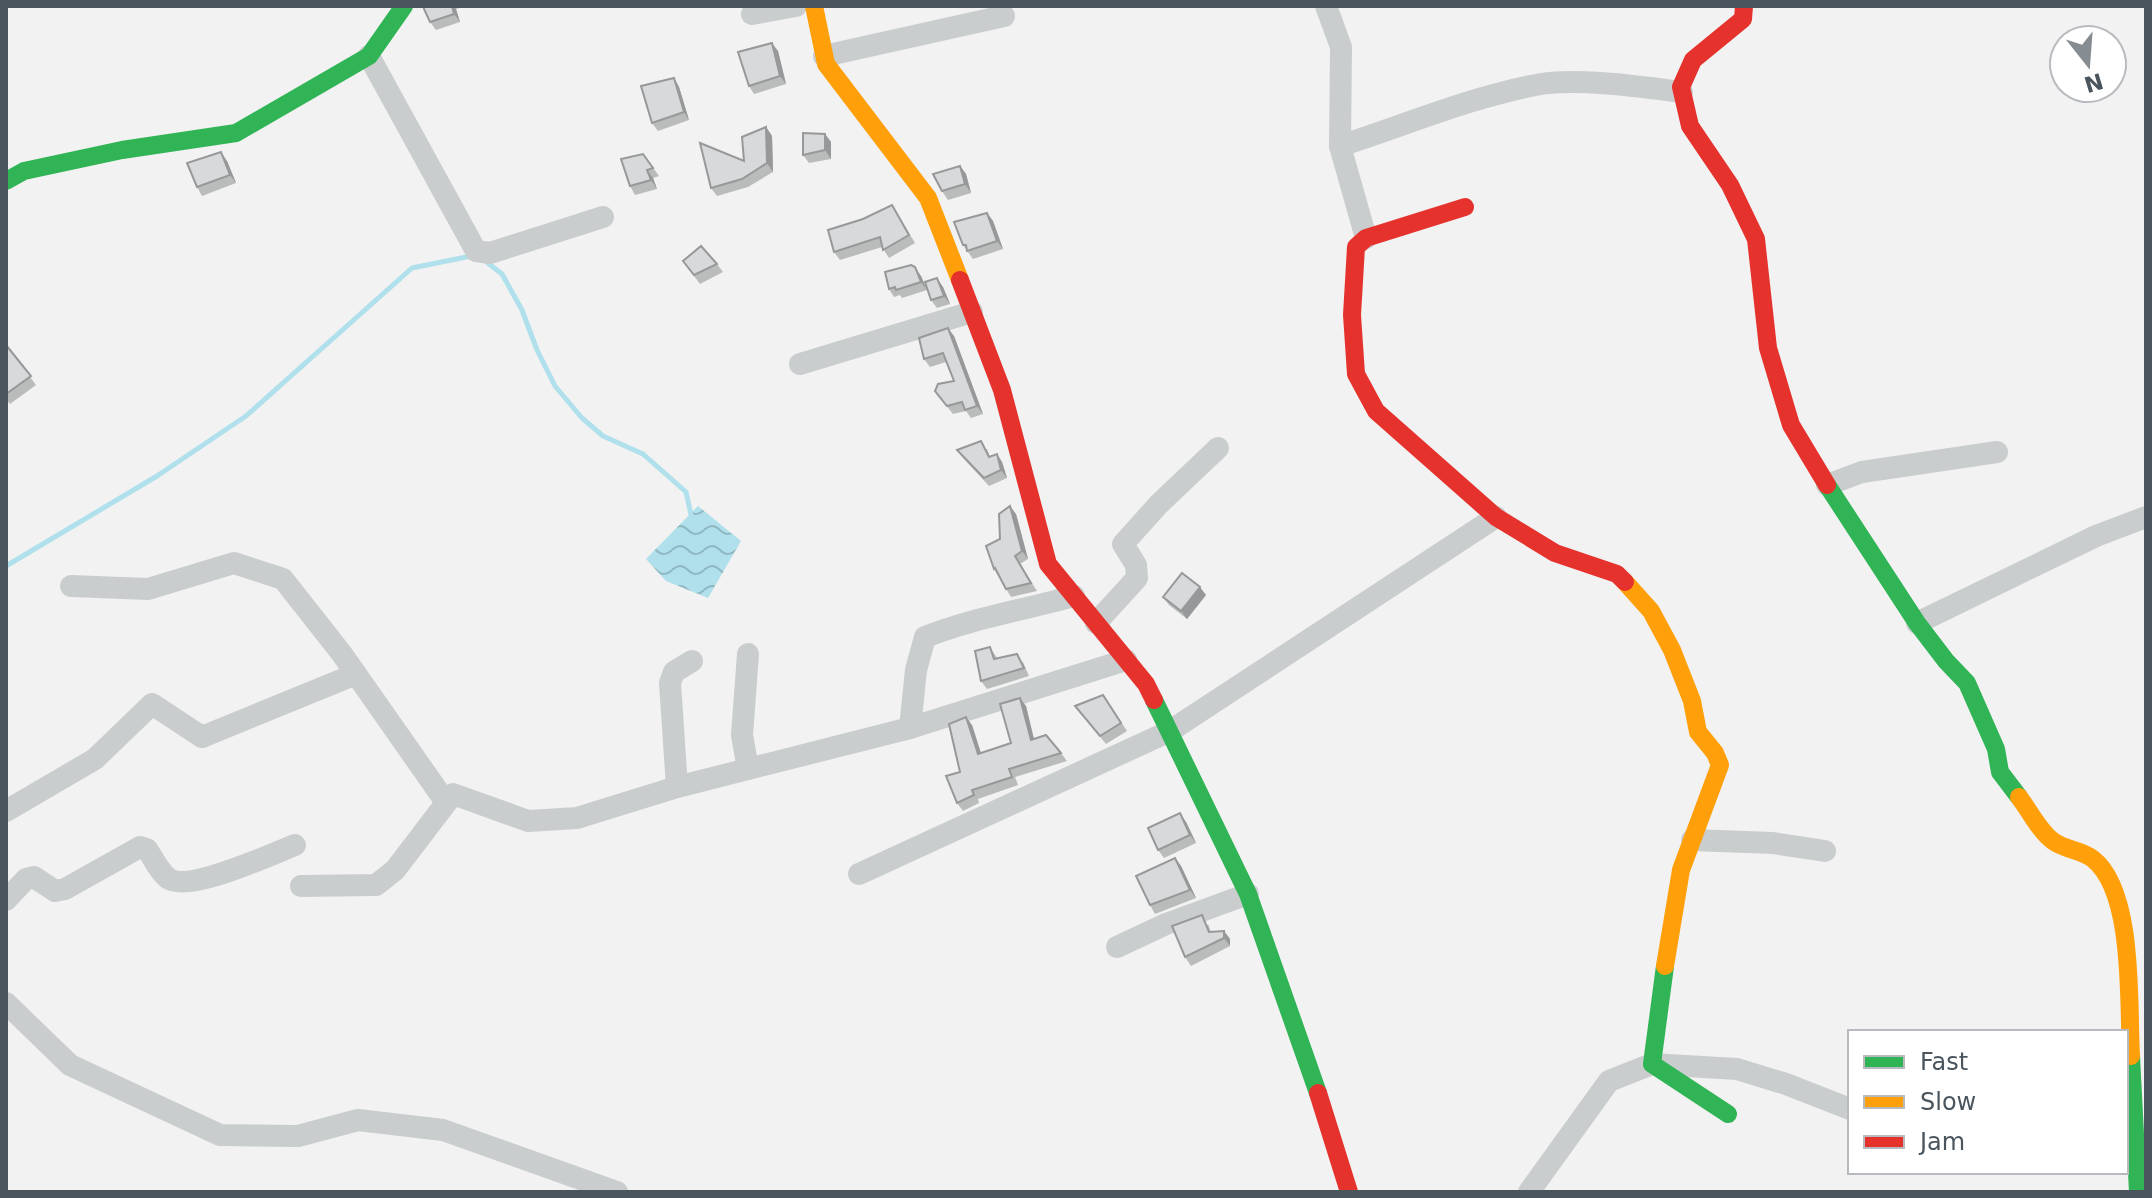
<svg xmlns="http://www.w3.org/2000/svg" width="2152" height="1198" font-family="'DejaVu Sans',sans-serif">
  <defs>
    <pattern id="water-waves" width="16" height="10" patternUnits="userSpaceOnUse" patternTransform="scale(2)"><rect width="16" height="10" fill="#afe0eb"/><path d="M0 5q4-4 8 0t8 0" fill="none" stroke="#90b8c2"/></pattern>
  </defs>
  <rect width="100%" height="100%" fill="#f2f2f2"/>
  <path fill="url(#water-waves)" d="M698 506 741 541 708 598 666 581 646 559Z"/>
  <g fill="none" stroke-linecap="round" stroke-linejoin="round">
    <g stroke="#afe0eb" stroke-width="5">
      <path d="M484 260 502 274 522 310 537 350 555 386 582 418 603 436 643 454 686 492 692 519"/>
      <path d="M6 566 157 476 246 416 412 268 471 256"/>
    </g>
    <g stroke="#cacdce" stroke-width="22">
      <path d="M1326 6 1341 47 1340 146 1366 238"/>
      <path d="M752 14 796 6"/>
      <path d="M369 56 476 251 490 253 603 217"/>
      <path d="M824 56 1004 16"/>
      <path d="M1340 146C1406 125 1473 96 1541 84 1580 78 1642 87 1682 92"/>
      <path d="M800 364 972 312"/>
      <path d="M1827 485 1862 472 1997 452"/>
      <path d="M71 586 148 589 234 563 283 579 342 654 445 801"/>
      <path d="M1096 623 1137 578 1136 565 1123 544 1159 504 1218 448"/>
      <path d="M1917 623 2096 536 2146 517"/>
      <path d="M748 654 742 735 748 769"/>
      <path d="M910 728 1126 660"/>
      <path d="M677 787 670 683 674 672 692 661"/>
      <path d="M6 811 95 759 152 704 202 737 356 674"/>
      <path d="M1692 840 1773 843 1825 851"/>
      <path d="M859 874 1170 731 1496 517"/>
      <path d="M301 886 376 885 395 870 453 794 528 821 577 818 677 787 910 728 916 670 925 637C973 618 1024 610 1074 596"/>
      <path d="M6 900 26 879 34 877 55 891 65 889 140 847 147 849C153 858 160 873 169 879 190 892 272 854 295 845"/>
      <path d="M1117 947 1166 924 1248 894"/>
      <path d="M6 1003 70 1065 220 1135 298 1136 358 1120 443 1130 617 1192"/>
      <path d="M1529 1192 1609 1081 1652 1064 1737 1069 1786 1084 1850 1109"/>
    </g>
    <g stroke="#30b455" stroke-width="18">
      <path d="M6 181 24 171 122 150 236 133 369 56 404 6"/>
      <path d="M1827 485 1917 623 1946 661 1967 683 1996 749 2000 772 2019 797"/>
      <path d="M1154 700 1248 894 1318 1093"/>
      <path d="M1665 966 1652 1064 1728 1114"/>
      <path d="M2131 1056 2138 1192"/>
    </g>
    <g stroke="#ff9f0a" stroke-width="18">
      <path d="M814 6 826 64 928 198 960 280"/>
      <path d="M1625 582 1651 611 1672 650 1692 701 1698 732 1715 753 1720 765 1681 870 1665 966"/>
      <path d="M2019 797C2029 810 2040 832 2053 841 2065 850 2082 850 2093 859 2135 892 2128 1006 2131 1056"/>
    </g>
    <g stroke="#e5322d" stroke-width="18">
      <path d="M1744 6 1743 19 1693 60 1681 87 1690 126 1730 185 1756 239 1768 348 1791 425 1827 485"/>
      <path d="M1465 207 1366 238 1356 247 1352 315 1356 374 1376 411 1496 517 1555 553 1617 574 1625 582"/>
      <path d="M960 280 1002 390 1048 564 1146 684 1154 700"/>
      <path d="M1318 1093 1349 1192"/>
    </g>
  </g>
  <g fill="#babbbb">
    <path d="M423 6H465L456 9 460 22 436 30 430 22Z"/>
    <path d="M778 51 786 84 754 94 749 86Z"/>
    <path d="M674 78 679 87 689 120 658 131 652 123Z"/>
    <path d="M766 127 772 136 773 172 748 187 717 196 711 188 744 161Z"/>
    <path d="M825 134 831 142V159L809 163 803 155Z"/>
    <path d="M643 154 659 176 653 178 657 189 635 195 630 186Z"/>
    <path d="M227 161 236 183 202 196 197 187Z"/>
    <path d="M960 166 966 174 971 193 948 200 942 191Z"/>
    <path d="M892 205 915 243 889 258 882 247 840 260 834 252 863 219Z"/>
    <path d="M987 213 993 221 1003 249 973 259 963 245Z"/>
    <path d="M683 261 717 264 723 272 700 284Z"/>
    <path d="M921 276 927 290 902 298 900 295 894 297 889 289Z"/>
    <path d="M943 287 950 304 937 308 931 300Z"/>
    <path d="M954 336 983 414 971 418 966 411 953 414 935 391 954 381 946 362 930 367 924 359Z"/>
    <path d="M6 345 36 385 10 404 6 399Z"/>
    <path d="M987 449 990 457 997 454 1002 462 1007 478 989 486 963 458 957 450Z"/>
    <path d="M1016 514 1028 559 1020 564 1037 591 1011 597 994 569 1000 539Z"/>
    <path d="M1206 595 1187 619 1169 605 1163 597Z"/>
    <path d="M990 647 997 658 1023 662 1029 676 987 689 981 681Z"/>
    <path d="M1103 695 1127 731 1106 744 1075 706Z"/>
    <path d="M1026 706 1034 739 1061 753 1067 761 1015 777 1018 785 978 799 979 803 963 811 957 803 960 772 972 725 981 753 1011 743Z"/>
    <path d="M1186 822 1196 843 1164 858 1158 850Z"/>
    <path d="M1175 858 1181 866 1196 898 1155 914 1150 905Z"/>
    <path d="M1208 924 1211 932 1224 931 1230 939V946L1191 966 1185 957Z"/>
  </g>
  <g fill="#979899">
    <path d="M452 6H454L456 9 460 22 454 14Z"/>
    <path d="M772 43 778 51 786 84 780 76Z"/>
    <path d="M674 78 679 87 689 120 684 112Z"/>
    <path d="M766 127 772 136 773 172 767 163Z"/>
    <path d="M825 134 831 142V159L825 150Z"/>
    <path d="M221 152 227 161 236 183 230 175Z"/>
    <path d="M960 166 966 174 971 193 965 184Z"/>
    <path d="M647 170 653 178 657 189 651 180Z"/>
    <path d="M987 213 993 221 1003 249 997 241Z"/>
    <path d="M915 267 921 276 927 290 921 282Z"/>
    <path d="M937 278 943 287 950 304 944 296Z"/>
    <path d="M948 328 954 336 983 414 977 406Z"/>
    <path d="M997 454 1002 462 1007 478 1001 470Z"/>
    <path d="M1010 506 1016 514 1028 559 1022 551Z"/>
    <path d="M1200 587 1206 595 1187 619 1181 611Z"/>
    <path d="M1020 698 1026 706 1036 748 1031 740Z"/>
    <path d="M966 717 972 725 984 763 978 754Z"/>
    <path d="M1180 813 1186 822 1196 843 1190 835Z"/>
    <path d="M1175 858 1181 866 1196 898 1190 890Z"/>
    <path d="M1224 931 1230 939V946L1224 938Z"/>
  </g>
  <g fill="#d8d9da" stroke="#979899" stroke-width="2">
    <path d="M423 6H452L454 14 430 22 424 9Z"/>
    <path d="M772 43 780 76 749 86 738 52Z"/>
    <path d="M674 78 684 112 652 123 641 86Z"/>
    <path d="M766 127 767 163 742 179 711 188 700 143 744 161 742 137Z"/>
    <path d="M803 133 825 134V150L803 155Z"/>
    <path d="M221 152 230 175 197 187 187 163Z"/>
    <path d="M643 154 653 168 647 170 651 180 630 186 621 159Z"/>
    <path d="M960 166 965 184 942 191 933 174Z"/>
    <path d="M892 205 909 235 883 250 880 237 834 252 828 230 863 219Z"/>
    <path d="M987 213 997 241 967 251 966 245H963L954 222Z"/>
    <path d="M701 246 717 264 694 275 683 261Z"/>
    <path d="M911 265 915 267 921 282 896 290 895 287 889 289 885 272Z"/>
    <path d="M937 278 944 296 931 300 925 282Z"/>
    <path d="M948 328 977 406 965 410 962 402 947 406 935 391 938 384 954 381 943 353 924 359 919 338Z"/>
    <path d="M6 345 31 376 6 394Z"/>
    <path d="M981 441 989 457 997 454 1001 470 984 478 957 450Z"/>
    <path d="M1010 506 1022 551 1015 556 1031 583 1006 589 995 568 994 569 986 546 1000 539 999 514Z"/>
    <path d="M1182 573 1200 587 1181 611 1163 597Z"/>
    <path d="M990 647 994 659 1017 654 1024 668 981 681 975 651Z"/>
    <path d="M1103 695 1121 723 1100 736 1075 706Z"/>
    <path d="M1020 698 1031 740 1046 735 1061 753 1009 769 1012 777 972 790 974 795 957 803 946 776 960 772 949 724 966 717 978 754 1011 743 1000 704Z"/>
    <path d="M1180 813 1190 835 1158 850 1148 828Z"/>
    <path d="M1175 858 1190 890 1150 905 1136 876Z"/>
    <path d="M1202 915 1209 932 1224 931V938L1185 957 1172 926Z"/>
  </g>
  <rect width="2152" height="1198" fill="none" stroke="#4a555e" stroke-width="16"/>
  <rect x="1848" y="1030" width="280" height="144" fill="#ffffff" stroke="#b7bbbf" stroke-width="2"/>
  <rect x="1864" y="1056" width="40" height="12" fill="#30b455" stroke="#b7bbbf" stroke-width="2"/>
  <text x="1920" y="1070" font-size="24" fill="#4a555e">Fast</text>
  <rect x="1864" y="1096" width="40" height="12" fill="#ff9f0a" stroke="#b7bbbf" stroke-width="2"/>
  <text x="1920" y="1110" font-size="24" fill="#4a555e">Slow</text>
  <rect x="1864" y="1136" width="40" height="12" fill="#e5322d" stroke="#b7bbbf" stroke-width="2"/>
  <text x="1920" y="1150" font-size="24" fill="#4a555e">Jam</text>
  <g transform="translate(2088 64) rotate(163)"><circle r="38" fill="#ffffff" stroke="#b7bbbf" stroke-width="2"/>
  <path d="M0-6L14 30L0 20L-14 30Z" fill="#858c92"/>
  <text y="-12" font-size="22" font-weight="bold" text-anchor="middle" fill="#4a555e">N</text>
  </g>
</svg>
